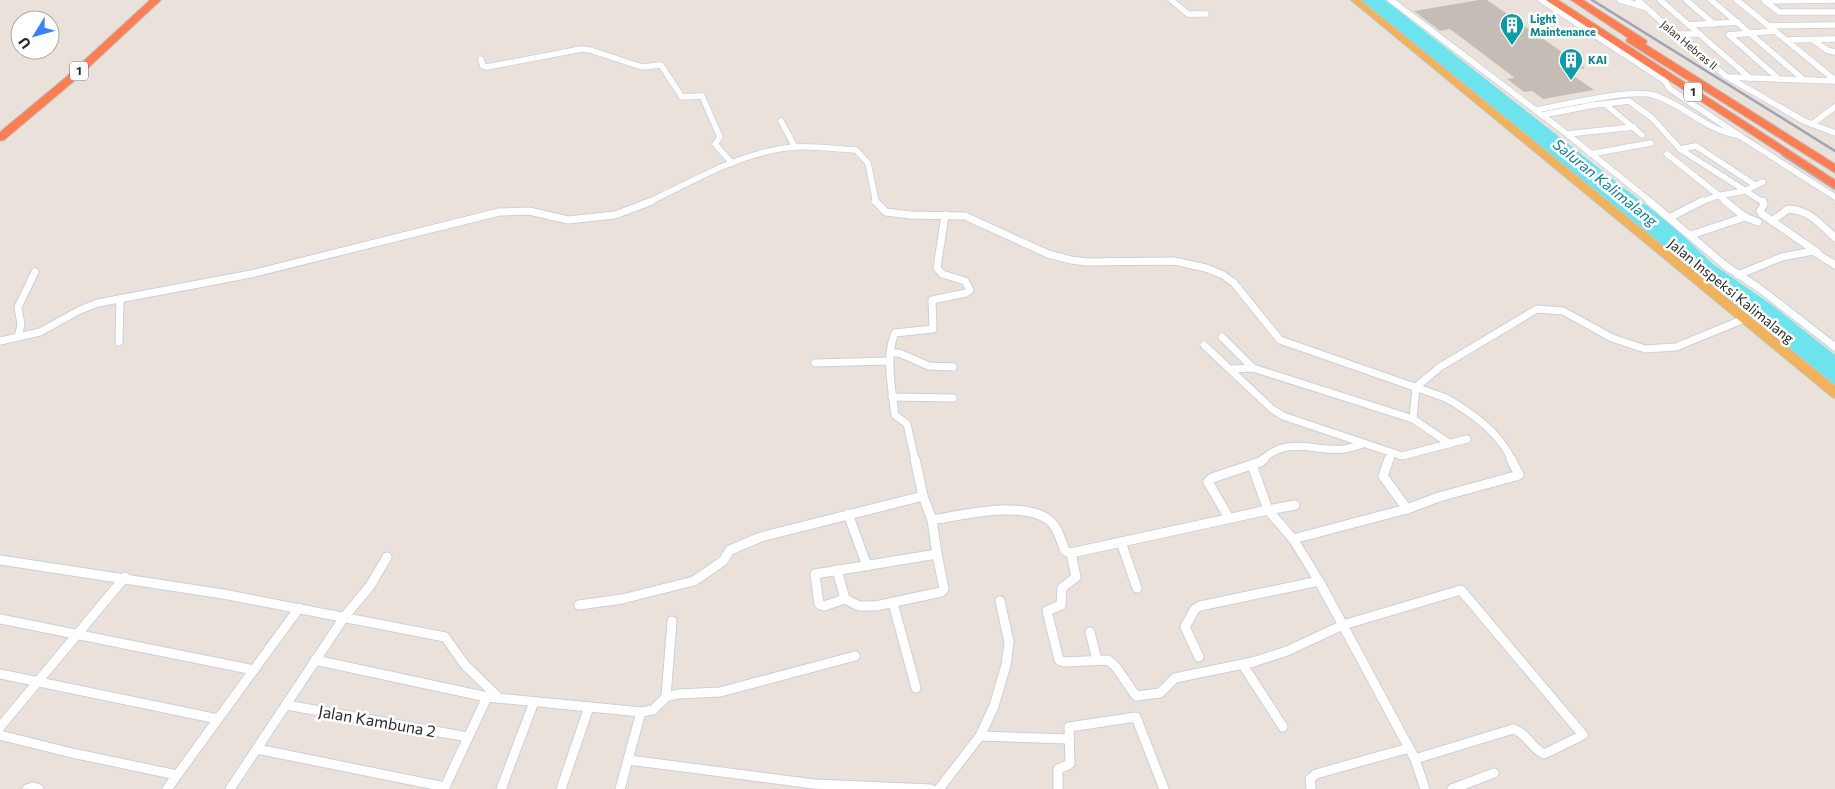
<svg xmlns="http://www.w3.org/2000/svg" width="1835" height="789" font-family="Commissioner,sans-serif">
  <rect width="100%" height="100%" fill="#ebe1db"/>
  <path fill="#6de3ee" d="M1361 0H1385L1675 228 1714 265 1772 305 1835 355V385Z"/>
  <path fill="#c4bdb6" d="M1479 0H1487L1585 68 1568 72 1594 90 1543 99 1532 91 1524 92 1507 79 1515 78 1450 29 1440 31 1414 11Z"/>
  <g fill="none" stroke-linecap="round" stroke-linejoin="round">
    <g stroke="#c9d0db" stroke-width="7">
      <g id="street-far2">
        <path d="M1171 0 1188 14H1206"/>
        <path d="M1391 0 1567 134 1651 202"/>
        <path d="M1620 0 1644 7"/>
        <path d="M1638 0 1675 34 1727 77 1835 81"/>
        <path d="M1660 0 1750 78"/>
        <path d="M1686 0 1714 24"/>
        <path d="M1711 0 1804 80"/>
        <path d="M1737 0 1835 80"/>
        <path d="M1765 1 1779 12H1835"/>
        <path d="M1765 1 1835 0"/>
        <path d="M1689 25 1738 22"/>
        <path d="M1768 26 1835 25"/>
        <path d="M1675 34H1700"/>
        <path d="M1729 35 1779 79"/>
        <path d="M1729 35 1774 31"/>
        <path d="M1786 40 1835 39"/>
        <path d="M1813 40 1827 50 1835 52"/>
        <path d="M481 59 483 66 487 67 581 49 590 50 642 67 661 65 682 97 702 96 720 137 715 144 732 163"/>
        <path d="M1731 79 1804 121 1835 133"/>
        <path d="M1605 104 1642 135"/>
        <path d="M1535 110C1560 106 1633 88 1653 95 1686 105 1702 129 1740 136L1670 89 1665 81 1541 0"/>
        <path d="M1542 115 1594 105 1629 101 1652 118 1680 149 1763 202"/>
        <path d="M781 121 795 147"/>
        <path d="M1812 124 1835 107"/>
        <path d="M1567 134 1634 127"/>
        <path d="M1740 136 1835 197"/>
        <path d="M1680 149 1696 146 1755 185"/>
        <path d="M1590 154 1651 143"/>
        <path d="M1667 154 1727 202"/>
        <path d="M649 202C695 180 743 151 795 147 815 146 836 149 856 150L868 163 876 202"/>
        <path d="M1700 202 1717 196 1744 191 1763 182"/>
      </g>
    </g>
    <g stroke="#c9d0db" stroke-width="9">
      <g id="street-far1">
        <path d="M875 201 886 212 910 215 965 216 1048 254 1071 260 1087 262 1174 261 1206 268 1223 275 1234 283 1280 340 1446 398C1472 413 1499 432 1512 460"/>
        <path d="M1649 201 1727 267 1759 288 1835 347"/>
        <path d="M1725 201 1745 217"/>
        <path d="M1763 201 1764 204 1760 211 1762 214 1817 252"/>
        <path d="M1669 218 1702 201"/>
        <path d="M1772 221 1788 209C1809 210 1821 224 1835 238"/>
        <path d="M1691 235 1745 217 1758 222"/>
        <path d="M1738 275 1782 257 1813 251 1835 265"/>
        <path d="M18 337 21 325 18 307 35 272"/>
        <path d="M1222 337 1253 368"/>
        <path d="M0 341 40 332 80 310 98 303 251 274 499 212 529 211 568 220 615 215 652 201"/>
        <path d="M119 342 120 300"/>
        <path d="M1204 345 1272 409 1283 416 1402 456 1467 439"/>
        <path d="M890 353H899L929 366 953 367"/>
        <path d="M815 363 890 361"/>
        <path d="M1231 369 1253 368 1413 419 1416 387 1440 367 1537 309 1563 311 1612 338 1645 349 1676 347 1744 319"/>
        <path d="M892 397 953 398"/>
        <path d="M1413 419 1450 444"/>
        <path d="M915 460 907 424 895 415C892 392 885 354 895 333L933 329 932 300 966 293 970 290 965 281 942 274 937 268 945 215"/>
        <path d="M1262 460C1289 435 1313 452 1344 449 1350 448 1357 446 1363 444"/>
        <path d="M1389 460 1392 453"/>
      </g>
    </g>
    <g stroke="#c9d0db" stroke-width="11">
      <g id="street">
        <path d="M915 459 923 496 932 520C963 515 1022 500 1049 520 1058 527 1061 541 1065 551L1071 553 1268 510 1293 539"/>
        <path d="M1389 459 1383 476 1407 509"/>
        <path d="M1252 465 1268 510 1295 505"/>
        <path d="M848 514 867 566"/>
        <path d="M1229 518 1208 482 1212 478 1260 462 1264 459"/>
        <path d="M932 520 937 554"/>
        <path d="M1121 542 1137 588"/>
        <path d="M1071 553 1076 577 1062 588 1061 605 1047 611 1059 660 1064 662 1108 660 1116 667 1136 696 1160 693 1175 678 1253 662 1287 651 1343 625 1461 590 1583 735 1544 754C1531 748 1527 733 1513 729L1415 759"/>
        <path d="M937 554 944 589 941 592 876 606H859L845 599 824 606 819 604 815 574Z"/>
        <path d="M0 560 223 594 445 637 465 665 499 698"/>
        <path d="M837 570 845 599"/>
        <path d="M893 603 916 688"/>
        <path d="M579 605 622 599 694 581 723 561 730 550 761 537 923 496"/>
        <path d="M0 619 254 670"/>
        <path d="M1090 632 1097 660"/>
        <path d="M1199 657 1185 627 1195 609 1200 606 1319 581"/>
        <path d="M315 660 487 697"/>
        <path d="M1243 665 1283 727"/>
        <path d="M0 674 218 719"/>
        <path d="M666 697 672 621"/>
        <path d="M286 705 468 737"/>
        <path d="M641 712 653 710 666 697 678 694 720 692 855 656"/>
        <path d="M0 727 125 577"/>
        <path d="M0 735 72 753 177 775"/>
        <path d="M980 736 1068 739"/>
        <path d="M257 749 445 787"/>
        <path d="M629 760 814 784 931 789"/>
        <path d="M27 789 33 787 39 789"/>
        <path d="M167 789 299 608"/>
        <path d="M230 789 345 616 370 586 387 557"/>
        <path d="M444 789 487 697 641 712 620 789"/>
        <path d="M501 789 534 702"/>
        <path d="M561 789 589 707"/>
        <path d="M939 789 980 736 994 706 1006 665 1009 642 1000 601"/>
        <path d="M1058 789V769L1070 764 1069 727 1136 717 1164 789"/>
        <path d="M1311 789 1310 779 1316 774 1409 748"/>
        <path d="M1425 789 1415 759 1319 581 1293 539 1407 509 1439 497 1519 475 1511 459"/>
        <path d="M1452 789 1494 773"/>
      </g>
    </g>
    <g stroke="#c3c3c3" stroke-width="2">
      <path id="primary" d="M1351 0H1360L1835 386V398L1831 396Z"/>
    </g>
    <g stroke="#c3c3c3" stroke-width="2">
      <g id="highway">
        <path d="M150 0H161L73 82 4 140 0 141V132L65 78Z"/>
        <path d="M1546 0H1558L1835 180V189Z"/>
        <path d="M1571 0H1583L1646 40 1647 42 1645 44 1835 164V173L1627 42 1626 40 1628 38Z"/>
      </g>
    </g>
    <use href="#street-far2" stroke="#fff" stroke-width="5.5"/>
    <use href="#street-far1" stroke="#fff" stroke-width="7"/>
    <use href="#street" stroke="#fff" stroke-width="9"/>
    <use href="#primary" fill="#f0b35b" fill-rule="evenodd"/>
    <use href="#highway" fill="#fe7e53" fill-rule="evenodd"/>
    <path stroke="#9ea5b4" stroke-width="1" d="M1781 155 1835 190"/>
    <path stroke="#9ea5b4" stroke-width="2.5" d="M1592 0 1835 151"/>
  </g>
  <defs>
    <g id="building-pin" transform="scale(1.25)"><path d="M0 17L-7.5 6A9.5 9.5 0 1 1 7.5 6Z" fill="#0f9aa8" stroke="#fff"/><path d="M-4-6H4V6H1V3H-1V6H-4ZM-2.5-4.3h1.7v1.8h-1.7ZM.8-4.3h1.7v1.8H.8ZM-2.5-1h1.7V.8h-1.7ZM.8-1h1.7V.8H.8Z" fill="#fff"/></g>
  </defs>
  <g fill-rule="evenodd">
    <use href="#building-pin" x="1512" y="25"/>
    <use href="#building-pin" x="1571" y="60"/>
  </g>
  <g text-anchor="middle" stroke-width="5" stroke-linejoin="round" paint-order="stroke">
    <g font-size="11" font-weight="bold" fill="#0d838f" stroke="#fff" text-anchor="start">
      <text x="1530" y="23">Light<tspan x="1530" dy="13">Maintenance</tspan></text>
      <text x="1588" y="64">KAI</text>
    </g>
    <g font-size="11" fill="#292929" stroke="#fff">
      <text transform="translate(1689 45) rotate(40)" y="4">Jalan Hebras II</text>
    </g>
    <g fill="#fff" stroke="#696969" stroke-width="1">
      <rect x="70" y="61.5" width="18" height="19" rx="4"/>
      <rect x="1684" y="82.5" width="18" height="19" rx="4"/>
    </g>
    <g font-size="12" font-weight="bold" fill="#292929">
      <text x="79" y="75">1</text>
      <text x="1693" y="96">1</text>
    </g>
    <g font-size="14" fill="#292929" stroke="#fff">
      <text transform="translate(1731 291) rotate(39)" y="5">Jalan Inspeksi Kalimalang</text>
    </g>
    <g font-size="15" font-style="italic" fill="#0d7c92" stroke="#fff">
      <text transform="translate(1605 183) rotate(39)" y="5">Saluran Kalimalang</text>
    </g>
    <g font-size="16" fill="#292929" stroke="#fff">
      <text transform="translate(377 721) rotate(10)" y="6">Jalan Kambuna 2</text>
    </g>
  </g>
  <g transform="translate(35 35) rotate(233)"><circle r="24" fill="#ffffff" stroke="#a9a9a9"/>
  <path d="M0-4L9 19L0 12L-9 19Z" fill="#3a80f9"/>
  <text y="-8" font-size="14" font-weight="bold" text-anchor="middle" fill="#292929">U</text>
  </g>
</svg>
